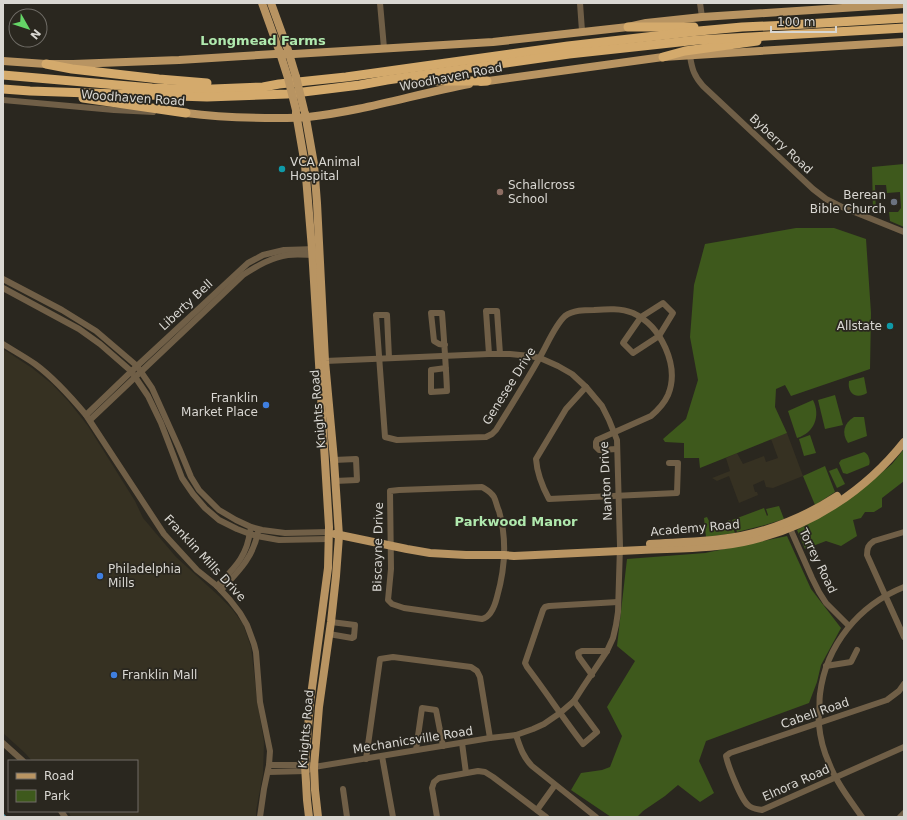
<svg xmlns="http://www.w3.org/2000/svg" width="907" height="820" font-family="'DejaVu Sans',sans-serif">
  <rect width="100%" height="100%" fill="#2a271f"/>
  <g fill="#363122">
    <path d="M3 349 32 368 52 384 69 402 88 426 135 501 143 518 176 557 219 596 232 609 243 624 251 647 257 699 264 742 263 774 256 811V817H71L68 811H137V761H32L25 753 3 733Z"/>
    <path d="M787 433 803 476 773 488 766 487 764 480 753 485 755 492H757L758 495 739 503 729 476 717 481 712 478 730 471 726 458 737 453 743 464 764 456 766 462 778 458 771 439Z"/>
  </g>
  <g fill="#3e591c">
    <path d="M904 164V227L890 221 889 212H898L901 208 900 192 887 193 886 185H875L876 214 873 212 872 167Z"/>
    <path d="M796 228H834L866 239 871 313 870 369 791 396 785 385 776 389 775 407 787 433 700 468 699 458H684V443L665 442 663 439 686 419 698 380 690 337 694 285 705 244Z"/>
    <path d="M864 377 867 393C856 400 847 393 849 381Z"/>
    <path d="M835 395 843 425 825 429 818 400Z"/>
    <path d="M813 400C821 416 814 433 797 438L788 411Z"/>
    <path d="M854 417H864L867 436 848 443C841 433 844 423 854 417Z"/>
    <path d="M810 435 816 453 804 456 799 439Z"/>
    <path d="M904 449V481L882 498V507L874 512H865L861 518 853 520 857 536 841 546 826 541 805 549 797 530 829 512 863 488 892 464Z"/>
    <path d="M864 452C868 453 871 461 869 465L847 474 843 473 839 463 841 460Z"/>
    <path d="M825 466 835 492 815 505 803 476Z"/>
    <path d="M837 468 845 484 837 488 829 471Z"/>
    <path d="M779 506 784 519 765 525 737 532 732 520 764 508 767 516 768 515 766 509Z"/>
    <path d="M707 517 712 527 730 520 735 533 706 537 704 518Z"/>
    <path d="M787 536 811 589 841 628 821 665 817 682 809 703 706 741 699 761 714 793 700 802 678 785 665 796 643 811 637 817H611L571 790 581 773 602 770 610 767 622 736 607 707 635 661 617 646 627 559 705 553Z"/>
  </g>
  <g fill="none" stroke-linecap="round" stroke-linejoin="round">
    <path stroke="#599cad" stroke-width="1.5" d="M3 814 6 817"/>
    <g stroke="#705f47" stroke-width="6">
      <path d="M380 3 384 48"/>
      <path d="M580 3 582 31"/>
      <path d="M700 3 702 17"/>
      <path d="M690 56C692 69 694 76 703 86L813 189 826 199 842 207 904 232"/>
      <path d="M3 100 114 110 153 112"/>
      <path d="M3 279 62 310 96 331 137 366 152 388 179 448 191 477 199 490 219 510 236 520 251 527 262 530 285 533 329 532"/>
      <path d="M3 288 79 329 100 344 131 371 148 396 161 423 182 478 193 494 205 508 219 520 237 529 250 534 257 536 279 540 329 539"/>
      <path d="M663 303 673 313 659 336 633 353 623 343 641 317Z"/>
      <path d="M3 344C14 351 25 357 35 364 54 378 71 397 86 415L164 534 197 570 217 586 230 600 240 613 247 625 254 644 256 652 260 702 270 751 269 765 264 789 260 817"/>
      <path d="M445 345 439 344 434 341 431 313H442C444 339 446 365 447 391L431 392V370L446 368"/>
      <path d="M489 354 486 311H497L500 354"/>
      <path d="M389 358 387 315H376L385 437 397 440 486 437 492 434 496 430C511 406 526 382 540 357 547 345 555 325 565 316 573 310 584 310 594 310 607 309 621 308 633 313 661 326 680 366 668 395 664 404 658 410 651 416L597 440 596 442V447L599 450 617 449"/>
      <path d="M586 387 566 409 536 459C537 473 542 486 549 499L677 493 678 463H669"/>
      <path d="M86 415 137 366 248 263 263 255 284 250 316 249"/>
      <path d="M90 420 243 275C257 266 272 257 288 255 297 254 307 255 316 255"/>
      <path d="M334 460 356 459 357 480 335 481"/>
      <path d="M482 487C487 490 491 492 494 497 496 501 497 507 499 511 507 539 505 569 497 597 495 605 491 617 482 619L404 608 392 604 388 600 391 569 390 491 399 490Z"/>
      <path d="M789 526 812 578 819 592 826 603 849 626"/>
      <path d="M904 532 874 541C868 545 867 548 867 555L904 637"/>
      <path d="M217 586C234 568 247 557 250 531"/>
      <path d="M221 590C238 572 253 558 258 532"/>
      <path d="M329 634 352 638 354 637 355 625 331 622"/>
      <path d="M826 666 851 662 857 650"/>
      <path d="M592 675 579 657 578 653 582 651H607"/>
      <path d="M904 684 899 691 887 700 730 753 726 756C728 766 741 799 748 805 752 809 757 809 762 810L904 747"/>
      <path d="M574 701 597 732 583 744C563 718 546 692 527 667L525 663 543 610 545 607 549 606 618 602"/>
      <path d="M516 735C520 747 523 757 532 766L596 817"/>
      <path d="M3 743 23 761"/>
      <path d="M462 743 466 773"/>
      <path d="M416 750 422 708 436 710 443 746"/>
      <path d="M382 756 393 817"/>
      <path d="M366 759 380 659 393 657 471 667 477 671 480 677 490 738"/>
      <path d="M269 765H309"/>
      <path d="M268 772 306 771 314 767 490 738 516 735 533 729 544 724 560 713 574 701 583 687 607 651 613 638 616 625 618 612 620 546 617 440 609 420 602 406 586 387 572 374 558 366 540 358 530 356 510 354H489L325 361"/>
      <path d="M343 789 347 817"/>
      <path d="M537 810 555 785"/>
      <path d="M61 811 65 817"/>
      <path d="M437 817 432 788 434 782 439 778 478 771 485 772 493 777 546 817"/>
      <path d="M862 817C850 800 836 782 829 763 824 752 820 736 819 725 818 722 819 718 819 715 820 708 819 701 820 694 826 645 859 605 904 587"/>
      <path d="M900 817 904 813"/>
    </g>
    <g stroke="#b89462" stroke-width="8">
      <path d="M262 3 280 53 288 78"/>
      <path d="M271 3 287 47 296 77"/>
      <path d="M3 61 46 64H73L179 60 275 54H294L493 42 628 27 646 23 702 17 904 4"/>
      <path d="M481 82 663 57 904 42"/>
      <path d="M186 113C216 117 247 118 277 118 288 118 298 118 308 117 363 111 416 94 469 84"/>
      <path d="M296 113 305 165 312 249 329 527 328 568 310 703 305 765 307 800 309 817"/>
      <path d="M305 113 314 164 317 203 325 361 334 460 339 536 336 576 331 622 319 707 314 767 315 790 318 817"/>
      <path d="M335 534 407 549 430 553 466 555H504L514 556C556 554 599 552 641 550 678 548 716 549 752 540 812 526 866 490 904 442"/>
      <path d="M650 544C680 542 711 542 741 536 775 529 808 515 837 496"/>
    </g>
    <g stroke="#d4aa6c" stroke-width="9">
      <path d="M628 27H694"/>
      <path d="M663 57 685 51 757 41"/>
      <path d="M46 64 72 69 159 79 207 83"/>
      <path d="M3 75 152 88 179 89H213L263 87 279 84 346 77 568 46 699 31 742 27 789 25 904 18"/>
      <path d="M409 82 430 81H487"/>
      <path d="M3 89 30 91 207 97 287 94 360 85 387 80 569 54 698 40 904 28"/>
      <path d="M83 98 186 113"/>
    </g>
    <g stroke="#b89462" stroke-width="8">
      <path d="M296 77 304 110"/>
      <path d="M288 78 296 110"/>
    </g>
  </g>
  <g fill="#0f9aa8" stroke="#2a271f" stroke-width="1.5">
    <circle cx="282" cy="169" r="4"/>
    <circle cx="890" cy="326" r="4"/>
  </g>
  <circle fill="#8d6e63" stroke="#2a271f" stroke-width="1.5" cx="500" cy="192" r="4"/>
  <circle fill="#6b7280" stroke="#2a271f" stroke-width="1.5" cx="894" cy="202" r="4"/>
  <g fill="#3f7fe0" stroke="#2a271f" stroke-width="1.5">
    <circle cx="266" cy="405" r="4"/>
    <circle cx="100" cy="576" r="4"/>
    <circle cx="114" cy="675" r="4"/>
  </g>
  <g text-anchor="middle" stroke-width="3.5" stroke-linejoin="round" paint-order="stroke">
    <g font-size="12" fill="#d9d7d2" stroke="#2a271f">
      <text transform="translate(451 77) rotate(-11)" y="4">Woodhaven Road</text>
      <text transform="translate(133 98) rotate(4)" y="4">Woodhaven Road</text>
      <text transform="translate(781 144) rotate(43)" y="4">Byberry Road</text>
      <text transform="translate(186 305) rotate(-43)" y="4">Liberty Bell</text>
      <text transform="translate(509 386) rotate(-58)" y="4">Genesee Drive</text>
      <text transform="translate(318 409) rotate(-95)" y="4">Knights Road</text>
      <text transform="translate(606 481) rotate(-93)" y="4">Nanton Drive</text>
      <text transform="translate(695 528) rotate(-5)" y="4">Academy Road</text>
      <text transform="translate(378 547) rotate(-89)" y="4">Biscayne Drive</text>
      <text transform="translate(205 558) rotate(47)" y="4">Franklin Mills Drive</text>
      <text transform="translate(818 561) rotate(64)" y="4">Torrey Road</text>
      <text transform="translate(815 713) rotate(-19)" y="4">Cabell Road</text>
      <text transform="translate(306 729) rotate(-85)" y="4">Knights Road</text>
      <text transform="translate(413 740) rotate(-9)" y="4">Mechanicsville Road</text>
      <text transform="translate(796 783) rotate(-24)" y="4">Elnora Road</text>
    </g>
    <g font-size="12" fill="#d9d7d2" stroke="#2a271f" text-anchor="start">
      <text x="290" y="166">VCA Animal<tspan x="290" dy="14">Hospital</tspan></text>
      <text x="508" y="189">Schallcross<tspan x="508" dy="14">School</tspan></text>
      <text x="886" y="199" text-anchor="end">Berean<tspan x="886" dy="14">Bible Church</tspan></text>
      <text x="882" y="330" text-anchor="end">Allstate</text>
      <text x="258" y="402" text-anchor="end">Franklin<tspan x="258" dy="14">Market Place</tspan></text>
      <text x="108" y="573">Philadelphia<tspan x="108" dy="14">Mills</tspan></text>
      <text x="122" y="679">Franklin Mall</text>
    </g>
    <g font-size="13" font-weight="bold" fill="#b0e9ae" stroke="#2a271f">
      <text x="263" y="45">Longmead Farms</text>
      <text x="516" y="526">Parkwood Manor</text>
    </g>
  </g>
  <rect width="907" height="820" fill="none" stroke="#d9d7d2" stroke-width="8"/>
  <rect x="8" y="760" width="130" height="52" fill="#2a271f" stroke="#706d67"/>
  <rect x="16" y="773" width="20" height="6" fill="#b89462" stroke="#706d67"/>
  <text x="44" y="780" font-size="12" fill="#d9d7d2">Road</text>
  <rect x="16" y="790" width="20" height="12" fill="#3e591c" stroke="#706d67"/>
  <text x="44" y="800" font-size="12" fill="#d9d7d2">Park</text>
  <g transform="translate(28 28) rotate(129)"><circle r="19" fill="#2a271f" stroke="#706d67"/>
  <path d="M0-3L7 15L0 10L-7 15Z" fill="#65d467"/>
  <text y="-6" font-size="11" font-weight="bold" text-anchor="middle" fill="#d9d7d2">N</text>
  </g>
  <path d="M771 26v6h65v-6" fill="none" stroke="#d9d7d2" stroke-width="2"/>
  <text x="777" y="26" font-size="12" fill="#d9d7d2" stroke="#2a271f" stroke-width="3" paint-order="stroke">100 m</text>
</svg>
